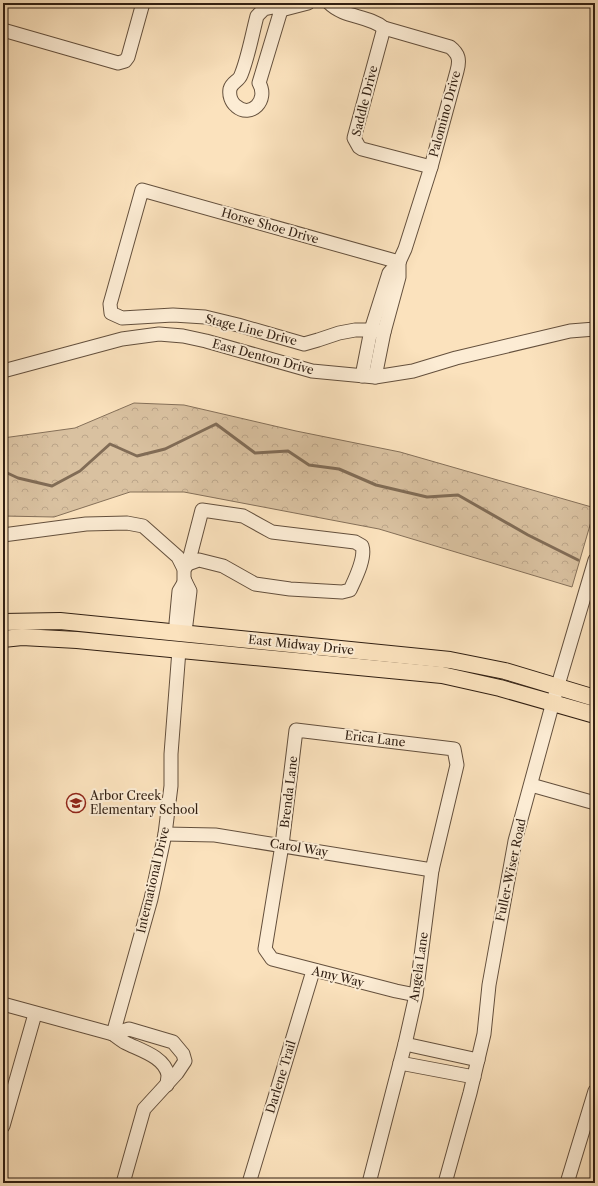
<svg xmlns="http://www.w3.org/2000/svg" width="598" height="1186" font-family="'Libre Caslon Text',serif">
  <defs>
    <pattern id="forest-crowns" width="20" height="18" patternUnits="userSpaceOnUse"><rect width="20" height="18" fill="#d9c1a0"/><path d="M2 6a3 3 0 1 1 6 0M12 15a3 3 0 1 1 6 0" fill="none" stroke="#bba589"/></pattern>
  </defs>
  <rect width="100%" height="100%" fill="#fbe2bd"/>
  <filter id="stains"><feTurbulence type="fractalNoise" baseFrequency=".005" numOctaves="4"/><feColorMatrix values="0 0 0 0 .2 0 0 0 0 .09 0 0 0 0 .02 0 0 0 .5 -.17"/></filter>
  <radialGradient id="worn" r=".72"><stop offset=".6" stop-color="#630" stop-opacity="0"/><stop offset="1" stop-color="#630" stop-opacity=".3"/></radialGradient>
  <path fill="url(#forest-crowns)" stroke="#857059" d="M134 403 184 405 296 431 400 452 595 508 572 587 379 529 184 492H130L54 517 3 516V438L75 428Z"/>
  <g fill="none" stroke-linecap="round" stroke-linejoin="round">
    <path stroke="#816c56" stroke-width="3" d="M3 471 18 478 52 486 80 471 110 444 137 456 165 449 216 424 255 453 288 451 309 465 339 469 376 485 427 497 458 495 528 535 578 560"/>
    <g stroke="#64503d" stroke-width="15">
      <g id="minor">
        <path d="M329 3C344 18 368 15 384 28L450 47C459 54 460 60 457 71L431 167 405 249 399 262 389 273 371 330 362 376"/>
        <path d="M273 7 281 10 259 83C269 100 251 119 236 106 231 102 229 95 230 89 232 82 239 81 241 75 248 58 252 35 257 16L264 9Z"/>
        <path d="M281 10 308 3"/>
        <path d="M384 28 354 138 359 147 362 149 431 167"/>
        <path d="M3 30 118 63 125 61 128 57 143 3"/>
        <path d="M384 332 371 330H355L339 333 318 340 304 344 238 325 205 317 173 315 122 318 111 313 110 304 142 190 399 262"/>
        <path d="M3 371 122 339 159 334 183 336 206 341 312 371 375 377 413 371 456 358 570 331 595 329"/>
        <path d="M375 377 384 332 399 277V262"/>
        <path d="M3 535 86 524 127 523 143 526 178 557 184 569V581"/>
        <path d="M184 569 188 564 199 560 223 566 255 584 290 589 342 592 350 590C355 579 366 558 362 546L355 542 272 532 243 516 202 510 188 564"/>
        <path d="M182 634 176 623 179 591 185 581"/>
        <path d="M182 634 186 624 190 591 185 581"/>
        <path d="M531 785 595 803"/>
        <path d="M165 834 215 835 432 870"/>
        <path d="M3 1004 113 1034C117 1037 122 1041 126 1043 140 1050 165 1057 168 1075 168 1078 167 1082 167 1085"/>
        <path d="M113 1034 151 899 165 834 171 786V754L179 650"/>
        <path d="M113 1034 129 1029 173 1042 183 1054 185 1061 177 1073 144 1109 123 1183"/>
        <path d="M405 1044 478 1060"/>
        <path d="M400 1063 474 1077"/>
        <path d="M3 1126 35 1014"/>
        <path d="M249 1183 313 971"/>
        <path d="M369 1183 405 1044 416 995 432 870 457 765 454 749 296 730 282 845 265 949 272 959 396 991 416 995"/>
        <path d="M445 1183 470 1093 484 1034 489 985 515 841 553 702 595 560"/>
        <path d="M567 1183 595 1091"/>
      </g>
    </g>
    <g stroke="#311f12" stroke-width="18">
      <g id="major">
        <path d="M3 622 60 621 450 660 505 671 595 698"/>
        <path d="M3 639 22 637 77 640 442 675 500 688 595 715"/>
      </g>
    </g>
    <use href="#minor" stroke="#fcecd4" stroke-width="13"/>
    <use href="#major" stroke="#fbe2bd" stroke-width="16"/>
  </g>
  <defs>
    <g id="school-ring" transform="scale(1)"><circle r="9.5" fill="#fcecd4" stroke="#8f2418" stroke-width="1.5"/><path d="M0-5L7-2L0 1L-7-2ZM-4 1L0 2.5L4 1V4Q0 6-4 4Z" fill="#8f2418"/></g>
  </defs>
  <g fill-rule="evenodd">
    <use href="#school-ring" x="76" y="803"/>
  </g>
  <g text-anchor="middle" stroke-width="4" stroke-linejoin="round" paint-order="stroke">
    <g font-size="12" fill="#311f12" stroke="#fcecd4">
      <text transform="translate(365 101) rotate(-76)" y="4">Saddle Drive</text>
      <text transform="translate(445 114) rotate(-75)" y="4">Palomino Drive</text>
      <text transform="translate(270 226) rotate(16)" y="4">Horse Shoe Drive</text>
      <text transform="translate(251 330) rotate(14)" y="4">Stage Line Drive</text>
      <text transform="translate(263 357) rotate(15)" y="4">East Denton Drive</text>
      <text transform="translate(301 645) rotate(6)" y="4">East Midway Drive</text>
      <text transform="translate(375 739) rotate(7)" y="4">Erica Lane</text>
      <text transform="translate(289 792) rotate(-83)" y="4">Brenda Lane</text>
      <text transform="translate(299 848) rotate(9)" y="4">Carol Way</text>
      <text transform="translate(511 870) rotate(-78)" y="4">Fuller-Wiser Road</text>
      <text transform="translate(153 880) rotate(-77)" y="4">International Drive</text>
      <text transform="translate(419 967) rotate(-82)" y="4">Angela Lane</text>
      <text transform="translate(338 977) rotate(14)" y="4">Amy Way</text>
      <text transform="translate(281 1077) rotate(-73)" y="4">Darlene Trail</text>
    </g>
    <g font-size="12" fill="#311f12" stroke="#fcecd4" text-anchor="start">
      <text x="90" y="800">Arbor Creek<tspan x="90" dy="14">Elementary School</tspan></text>
    </g>
  </g>
  <rect width="598" height="1186" fill="none" stroke="#fbe2bd" stroke-width="16"/>
  <rect x="4" y="4" width="590" height="1178" fill="none" stroke="#311f12" stroke-width="2"/>
  <rect x="8" y="8" width="582" height="1170" fill="none" stroke="#311f12"/>
  <rect width="100%" height="100%" filter="url(#stains)"/>
  <rect width="100%" height="100%" fill="url(#worn)"/>
</svg>
